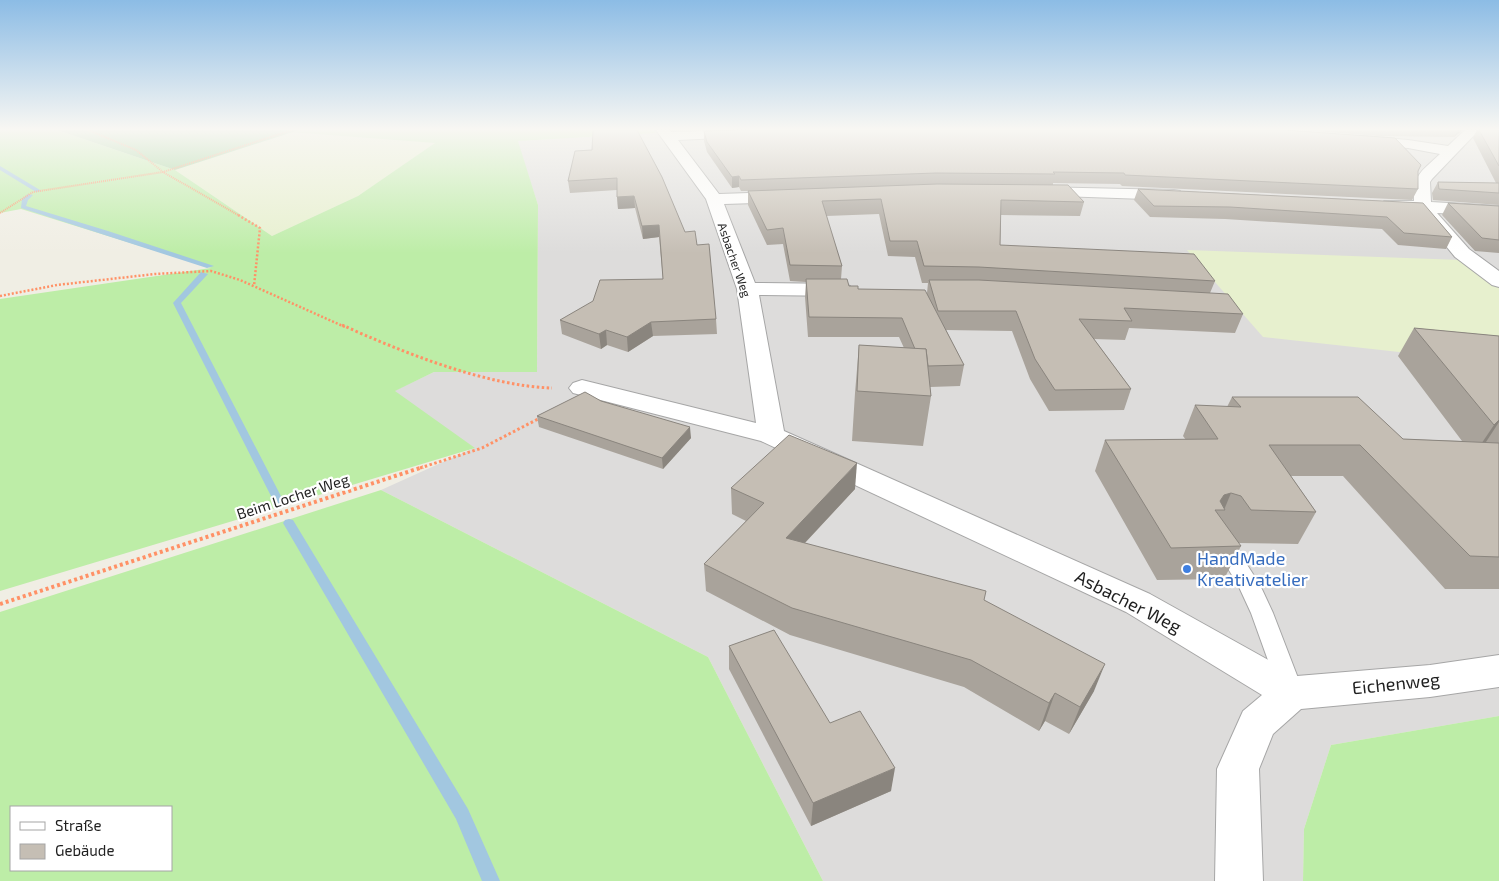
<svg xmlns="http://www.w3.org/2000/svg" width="1499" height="881" font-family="'Exo 2',sans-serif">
  <rect width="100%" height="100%" fill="#f0eee4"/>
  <path fill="#dddcdb" d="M653 130H1499V716L1331 745 1304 829 1303 881H823L708 657 381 490 474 448 394 391 434 372H537L538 205 517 141 655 133Z"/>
  <g fill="#e7f0ce">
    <path d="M289 132 436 143 358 196 272 236 175 170Z"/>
    <path d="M1187 250 1461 260 1499 286V363L1263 337Z"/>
  </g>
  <g fill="#bdeda7" fill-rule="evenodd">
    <path d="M0 130H57L175 170 272 236 358 196 435 143 289 132 299 130H653L656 133 518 141 538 205 537 372H434L395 391 475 448 0 591V299L211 268 21 209 0 213Z"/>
    <path d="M381 490 708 657 823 881H0V612ZM11 807H171V870H11Z"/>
    <path d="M1499 716V881H1303L1304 829 1331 745Z"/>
  </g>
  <path fill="#9dd296" d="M57 130H299L175 170Z"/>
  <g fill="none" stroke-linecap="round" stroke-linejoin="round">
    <g fill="#a2c7e0" fill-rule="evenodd">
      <path d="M0 166 40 190 41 191 36 192 0 170Z"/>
      <path d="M28 194 33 195 28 200 26 206 108 231 214 266 207 268 21 208 22 199Z"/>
      <path d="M201 272 208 274 181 303 284 502 283 505H275L274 502 173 303Z"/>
      <path d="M289 519 293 520 468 809 500 881H482L456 819 283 523 285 520Z"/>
    </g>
    <g stroke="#a6a6a6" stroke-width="2">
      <path id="lane" d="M1221 533 1228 535 1260 585 1273 613 1303 691 1300 698 1291 701 1282 698 1279 691 1251 613 1239 587 1211 540 1214 535Z"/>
    </g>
    <g stroke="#a6a6a6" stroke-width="2">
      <g id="street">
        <path d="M656 130H670L671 132 745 130 747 133 745 136 740 137 678 140 719 194 784 192 790 193 792 197 790 201 784 202 724 204 755 283 843 284 850 286 853 290 850 294 843 296 759 295 784 431 1150 594 1297 676 1430 665 1499 655V687L1430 697 1301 709 1273 734 1259 769 1263 881H1215L1217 769 1243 711 1262 695 1126 612 761 441 573 393 569 388 573 383 582 380 756 423 737 289 706 199Z"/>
        <path d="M1465 130H1479L1432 179 1430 182 1431 202 1499 206V216L1437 213 1469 249 1499 271V287L1492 285 1455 257 1418 212 1384 209 1381 205 1384 201H1414C1414 173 1420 173 1440 154L1408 148 1362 144 1357 143 1355 140 1357 137 1362 136 1408 140 1448 146Z"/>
        <path d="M1037 187 1174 190 1180 191 1182 195 1180 199 1174 200 1031 195 1029 192 1031 189Z"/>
      </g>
    </g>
    <g stroke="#ff9166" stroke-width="2" stroke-dasharray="1 1" stroke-linecap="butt">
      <path d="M88 130 136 150 163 172 240 216"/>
      <path d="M0 213 33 192 163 172 292 130"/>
    </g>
    <g stroke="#ff9166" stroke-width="2.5" stroke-dasharray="2 2" stroke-linecap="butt">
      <path d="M238 215 260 228 254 286"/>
      <path d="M0 296 57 285 155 274 211 271 240 280 345 327"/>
    </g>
    <g stroke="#ff9166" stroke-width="3" stroke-dasharray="2.5 2.5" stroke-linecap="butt">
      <path d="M342 325C402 352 486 386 552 388"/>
      <path d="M420 468 482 448 540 418"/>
    </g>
    <path stroke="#ff9166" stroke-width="4" stroke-dasharray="3 3" stroke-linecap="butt" d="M0 604 423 467"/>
    <use href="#lane" fill="#fff" fill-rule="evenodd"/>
    <use href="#street" fill="#fff" fill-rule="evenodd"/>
  </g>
  <g fill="#a9a39b" fill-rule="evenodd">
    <path d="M1299 130H1463L1454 137 1380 136Z"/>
    <path d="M1477 130H1499V205L1433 200 1432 193 1438 182 1496 183 1473 138Z"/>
    <path d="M704 131 1421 165 1418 172V189L1412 200 1122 186 1120 184 1053 183V185L1084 202 1080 216 1001 215 1000 245 1215 281 1210 293 1243 314 1235 333 1129 328 1125 340 1094 339 1131 389 1124 410 1049 411 1030 379 1012 331 946 330 964 365 960 386 930 387 931 396 923 446 852 441 855 393 859 345 904 348 899 337H808L805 297 806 282 790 281 783 244 767 245 748 205V191H741L739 187 732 188 707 152 704 141ZM879 214 888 256 915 257 922 283H928L927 293 858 289 849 286 841 279 842 266 826 216Z"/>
    <path d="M592 150 685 232 697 245 716 319 717 334 653 336 628 352 607 345 601 349 562 334 560 320 663 279 659 237 643 239 635 208 618 209 617 190 570 193 568 181Z"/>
    <path d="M1138 189 1423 203 1452 237 1446 249 1398 245 1382 229 1225 219 1150 217 1134 200Z"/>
    <path d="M1448 203 1499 206V253L1475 251 1442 215Z"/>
    <path d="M1414 328 1499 336V589H1445L1343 476H1291L1316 512 1298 544 1238 543 1241 546 1224 579 1157 580 1095 471 1105 440H1186L1183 436 1195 405 1227 407 1232 397 1403 439 1462 441 1398 356Z"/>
    <path d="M601 401 691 438 663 469 539 427 537 416Z"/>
    <path d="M731 488 855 489 805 543 984 600 1094 691 1069 734 1045 721 1039 731 964 687 790 635 706 591 704 564 746 521 732 514Z"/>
    <path d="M729 646 891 791 811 826 729 669Z"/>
  </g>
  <g fill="#8a857e">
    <path d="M1458 130H1463L1454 137Z"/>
    <path d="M739 176V187L732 188V177Z"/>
    <path d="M634 196 635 208 618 209 617 197Z"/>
    <path d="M659 225V237L643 239 642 226Z"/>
    <path d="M651 322 653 336 628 352 627 337Z"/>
    <path d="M606 330 607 345 601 349 599 334Z"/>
    <path d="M1499 420V422L1486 442 1473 456 1494 425Z"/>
    <path d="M690 427 691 438 663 469 662 458Z"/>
    <path d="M857 463 855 489 785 564 786 538Z"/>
    <path d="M1231 493 1224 510 1220 501 1224 495Z"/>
    <path d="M1105 664 1094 691 1069 734 1080 707Z"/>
    <path d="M1055 693 1045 721 1039 731 1049 703Z"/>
    <path d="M895 768 891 791 811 826 813 803Z"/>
  </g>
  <g fill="#c5beb4" stroke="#8a857e">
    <path d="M593 130H637L662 177 685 232 695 231 697 245 709 244 716 319 651 322 627 337 606 330 599 334 560 320 593 301 600 280 663 279 659 225 642 226 634 196 617 197V178L568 181 575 151 592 150Z"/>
    <path d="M741 130H1285L1395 138 1421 165 1418 171V189L1125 175 1124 173 1053 172 1055 174 936 173 741 180 739 176 732 177 707 142 704 131Z"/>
    <path d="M1479 130H1499V166Z"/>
    <path d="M1438 182 1499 183V193L1439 189Z"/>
    <path d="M937 184 1068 185 1084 202 1001 200 1000 245 1194 254 1215 281 979 267 924 266 917 241H890L881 199 822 201 842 266 790 265 783 228 767 230 748 191Z"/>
    <path d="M1138 189 1423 203 1452 237 1404 233 1387 217 1230 207 1154 206Z"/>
    <path d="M1448 203 1499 206V240L1482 238Z"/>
    <path d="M806 279H847L849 286H858V289L925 290 964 365 928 366 926 349H915L902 318 809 317Z"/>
    <path d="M929 280H979L1228 294 1243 314 1124 308 1132 321 1079 319 1131 389 1055 390 1035 359 1016 311H938Z"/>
    <path d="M1414 328 1499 336V420L1494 425Z"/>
    <path d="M859 345 926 349 931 396 857 391Z"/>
    <path d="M585 392 601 401 690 427 662 458 537 416Z"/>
    <path d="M1232 397H1358L1403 439 1498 443H1499V557L1470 556 1360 445H1269L1316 512 1251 510 1241 496 1231 493 1224 495 1220 501 1225 510H1215L1241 546 1171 548 1105 440 1218 439 1195 405 1241 407Z"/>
    <path d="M789 435 857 463 786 538 986 591 984 600 1105 664 1080 707 1055 693 1049 703 971 660 792 608 704 564 764 503 731 488Z"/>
    <path d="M774 630 830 723 860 711 895 768 813 803 729 646Z"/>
  </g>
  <linearGradient id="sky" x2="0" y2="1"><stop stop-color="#8cbce5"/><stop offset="0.51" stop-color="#f8f7f3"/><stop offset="1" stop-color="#f8f7f3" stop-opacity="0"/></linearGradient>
  <rect width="1499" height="253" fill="url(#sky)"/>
  <circle fill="#3f7fe0" stroke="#fff" stroke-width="2" cx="1187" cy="569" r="5"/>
  <g text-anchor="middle" stroke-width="4.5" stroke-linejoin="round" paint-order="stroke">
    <g font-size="12" fill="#1f1f1f" stroke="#fff">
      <text transform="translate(734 260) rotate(71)" y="4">Asbacher Weg</text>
    </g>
    <g font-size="15" fill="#1f1f1f" stroke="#fff">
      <text transform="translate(293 497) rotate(-18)" y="5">Beim Locher Weg</text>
    </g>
    <g font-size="18" fill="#366cbe" stroke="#fff" text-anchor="start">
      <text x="1197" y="565">HandMade<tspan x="1197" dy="21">Kreativatelier</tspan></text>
    </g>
    <g font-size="18" fill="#1f1f1f" stroke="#fff">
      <text transform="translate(1128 602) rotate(27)" y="6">Asbacher Weg</text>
      <text transform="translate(1396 684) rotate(-6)" y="6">Eichenweg</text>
    </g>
  </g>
  <rect x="10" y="806" width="162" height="65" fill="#ffffff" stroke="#a5a5a5"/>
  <rect x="20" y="822" width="25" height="8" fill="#ffffff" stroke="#a5a5a5"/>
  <text x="55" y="831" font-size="15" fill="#1f1f1f">Straße</text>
  <rect x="20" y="844" width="25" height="15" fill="#c5beb4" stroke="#a5a5a5"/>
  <text x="55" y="856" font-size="15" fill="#1f1f1f">Gebäude</text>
</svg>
